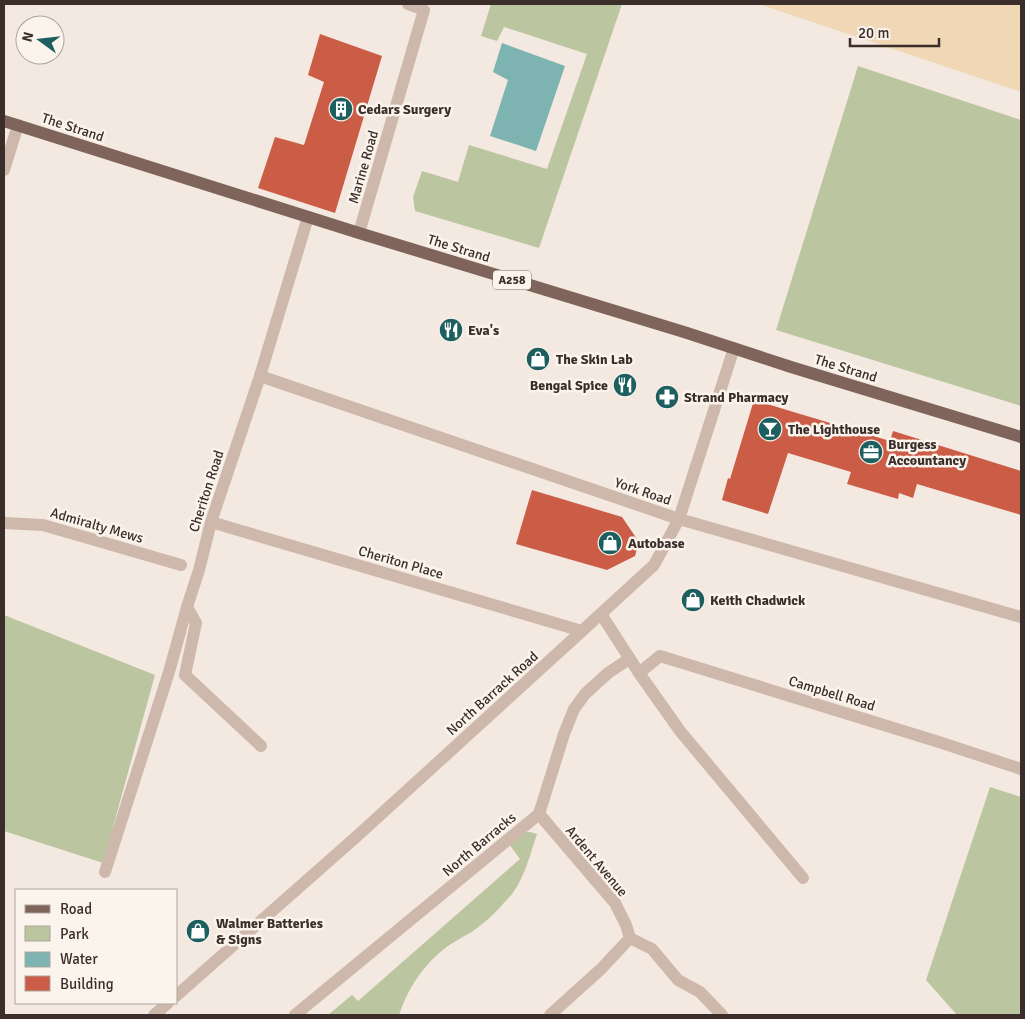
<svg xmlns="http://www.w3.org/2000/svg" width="1025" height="1019" font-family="Signika,sans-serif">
  <rect width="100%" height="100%" fill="#f4e9e0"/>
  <g fill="#bbc59f">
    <path d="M491 4H622L539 248 415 211 413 197 422 171 458 182 469 145 547 169 587 54 504 27 497 41 481 36Z"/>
    <path d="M858 66 1021 120V406L776 330Z"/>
    <path d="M4 615 155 675 103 863 4 831Z"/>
    <path d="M990 787 1021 797V1015H957L926 980Z"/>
    <path d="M523 832H530L537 834C531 852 524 879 512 894 500 908 488 921 473 931 461 938 448 945 438 954 420 970 406 993 399 1015H328L352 995 358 1001 520 859 509 844Z"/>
  </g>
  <path fill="#f0d8b6" d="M758 4H1021V92Z"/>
  <path fill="#7db3b1" d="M502 43 565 66 536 151 490 136 508 80 493 72Z"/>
  <g fill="#cb5d47">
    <path d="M320 34 382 56 335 213 258 188 275 137 304 145 324 82 308 75Z"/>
    <path d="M754 400 890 441 893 431 1021 471V515L917 484 913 498 899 493 898 499 847 484 851 472 788 453 768 514 722 500 728 478 730 479Z"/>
    <path d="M532 490 622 517 639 542 635 556 607 570 516 544Z"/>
  </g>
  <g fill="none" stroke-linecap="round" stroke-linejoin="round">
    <g stroke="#ceb8ab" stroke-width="12">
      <path d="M639 673 680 731 803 878"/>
      <path d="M105 872 169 672 187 607"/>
    </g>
    <g stroke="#ceb8ab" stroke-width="12">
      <path d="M4 170 18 125"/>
      <path d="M359 233 424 10 408 4"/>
      <path d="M260 376 679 519 1021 617"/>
      <path d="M211 522 582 631"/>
      <path d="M4 523 43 525 181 565"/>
      <path d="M601 614 639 673 660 656 939 742 1021 769"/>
      <path d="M261 746 185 675 196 623 187 607 199 570 211 522 260 376 308 217"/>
      <path d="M539 814 615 903 626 925 630 938 601 969 550 1015"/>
      <path d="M630 938 652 949 678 980 700 992 722 1015"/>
      <path d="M176 996 356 837 582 631 654 565 679 519 734 348"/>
      <path d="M154 1015 168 1003"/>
      <path d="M295 1015 539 814 564 734 574 709 585 694 608 673 629 659"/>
    </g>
    <path stroke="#7e645b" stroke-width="12" d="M4 121 359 233 684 332 791 367 1021 437"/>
  </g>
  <defs>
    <g id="building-disc" transform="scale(1.25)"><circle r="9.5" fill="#1d5f5f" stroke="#fbf4ed"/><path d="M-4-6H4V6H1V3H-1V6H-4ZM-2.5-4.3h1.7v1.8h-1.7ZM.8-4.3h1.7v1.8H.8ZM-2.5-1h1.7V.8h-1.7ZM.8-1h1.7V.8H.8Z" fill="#fff"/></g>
    <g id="restaurant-disc" transform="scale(1.25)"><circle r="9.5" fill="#1d5f5f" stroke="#fbf4ed"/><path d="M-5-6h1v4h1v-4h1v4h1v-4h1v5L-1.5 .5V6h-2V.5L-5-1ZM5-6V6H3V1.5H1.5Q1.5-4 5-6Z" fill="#fff"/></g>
    <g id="shop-disc" transform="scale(1.25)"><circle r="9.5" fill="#1d5f5f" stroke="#fbf4ed"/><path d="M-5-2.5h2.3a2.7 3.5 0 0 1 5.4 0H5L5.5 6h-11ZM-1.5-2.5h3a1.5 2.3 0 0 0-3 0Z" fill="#fff"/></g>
    <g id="pharmacy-disc" transform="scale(1.25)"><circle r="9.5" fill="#1d5f5f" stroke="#fbf4ed"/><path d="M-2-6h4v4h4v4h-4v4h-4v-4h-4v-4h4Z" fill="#fff"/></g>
    <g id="bar-disc" transform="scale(1.25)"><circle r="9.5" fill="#1d5f5f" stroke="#fbf4ed"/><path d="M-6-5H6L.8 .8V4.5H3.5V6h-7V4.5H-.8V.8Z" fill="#fff"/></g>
    <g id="office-disc" transform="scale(1.25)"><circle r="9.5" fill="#1d5f5f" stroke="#fbf4ed"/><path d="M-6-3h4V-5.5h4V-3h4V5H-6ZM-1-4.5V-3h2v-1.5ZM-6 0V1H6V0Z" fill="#fff"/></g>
  </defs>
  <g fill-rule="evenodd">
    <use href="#building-disc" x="341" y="109"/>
    <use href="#restaurant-disc" x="451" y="330"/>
    <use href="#shop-disc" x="538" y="359"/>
    <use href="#restaurant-disc" x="625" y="385"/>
    <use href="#pharmacy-disc" x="667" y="397"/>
    <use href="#bar-disc" x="770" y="429"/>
    <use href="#office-disc" x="871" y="452"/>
    <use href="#shop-disc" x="610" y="543"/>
    <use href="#shop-disc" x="693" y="600"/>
    <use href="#shop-disc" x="198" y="931"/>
  </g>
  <g text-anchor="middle" stroke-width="5" stroke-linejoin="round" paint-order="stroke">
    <rect fill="#fbf4ed" stroke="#756964" stroke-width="1" x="493" y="270.5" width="38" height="19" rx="4"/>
    <g font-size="12" font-weight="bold" fill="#3b2e2a">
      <text x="512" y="284">A258</text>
    </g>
    <g font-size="14" font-weight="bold" fill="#3b2e2a" stroke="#fbf4ed" text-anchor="start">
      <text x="358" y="114">Cedars Surgery</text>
      <text x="468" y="335">Eva's</text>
      <text x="556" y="364">The Skin Lab</text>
      <text x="608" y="390" text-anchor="end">Bengal Spice</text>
      <text x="684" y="402">Strand Pharmacy</text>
      <text x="788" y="434">The Lighthouse</text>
      <text x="888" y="449">Burgess<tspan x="888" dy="16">Accountancy</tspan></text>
      <text x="628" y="548">Autobase</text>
      <text x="710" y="605">Keith Chadwick</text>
      <text x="216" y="928">Walmer Batteries<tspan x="216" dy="16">&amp; Signs</tspan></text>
    </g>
    <g font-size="14" fill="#3b2e2a" stroke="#fbf4ed">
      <text transform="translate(73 127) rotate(18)" y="5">The Strand</text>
      <text transform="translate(363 167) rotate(-74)" y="5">Marine Road</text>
      <text transform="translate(459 248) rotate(17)" y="5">The Strand</text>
      <text transform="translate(846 368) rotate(17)" y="5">The Strand</text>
      <text transform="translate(206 491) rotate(-72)" y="5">Cheriton Road</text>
      <text transform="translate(643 491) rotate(19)" y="5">York Road</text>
      <text transform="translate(97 525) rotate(16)" y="5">Admiralty Mews</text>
      <text transform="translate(401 562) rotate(16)" y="5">Cheriton Place</text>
      <text transform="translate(492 693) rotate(-42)" y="5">North Barrack Road</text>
      <text transform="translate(832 693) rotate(17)" y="5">Campbell Road</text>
      <text transform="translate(479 844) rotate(-40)" y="5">North Barracks</text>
      <text transform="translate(597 861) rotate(50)" y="5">Ardent Avenue</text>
    </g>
  </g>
  <rect width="1025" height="1019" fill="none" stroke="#3b2e2a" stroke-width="10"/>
  <rect x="15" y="889" width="162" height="115" fill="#fbf4ed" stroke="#aea59f"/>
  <rect x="25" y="905" width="25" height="8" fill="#7e645b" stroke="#aea59f"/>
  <text x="60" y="914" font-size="15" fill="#3b2e2a">Road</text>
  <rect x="25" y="926" width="25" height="15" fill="#bbc59f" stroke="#aea59f"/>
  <text x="60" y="939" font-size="15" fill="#3b2e2a">Park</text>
  <rect x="25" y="952" width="25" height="15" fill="#7db3b1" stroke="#aea59f"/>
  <text x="60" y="964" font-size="15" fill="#3b2e2a">Water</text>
  <rect x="25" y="976" width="25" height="15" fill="#cb5d47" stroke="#aea59f"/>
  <text x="60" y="989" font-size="15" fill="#3b2e2a">Building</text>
  <g transform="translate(40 40) rotate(285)"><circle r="24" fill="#fbf4ed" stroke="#aea59f"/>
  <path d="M0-4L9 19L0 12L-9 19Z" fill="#1d5f5f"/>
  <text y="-8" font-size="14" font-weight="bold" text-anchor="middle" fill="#3b2e2a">N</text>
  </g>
  <path d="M850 38v8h89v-8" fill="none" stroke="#3b2e2a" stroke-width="2.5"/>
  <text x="858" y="38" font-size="15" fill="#3b2e2a" stroke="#fbf4ed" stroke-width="4" paint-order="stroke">20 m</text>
</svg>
